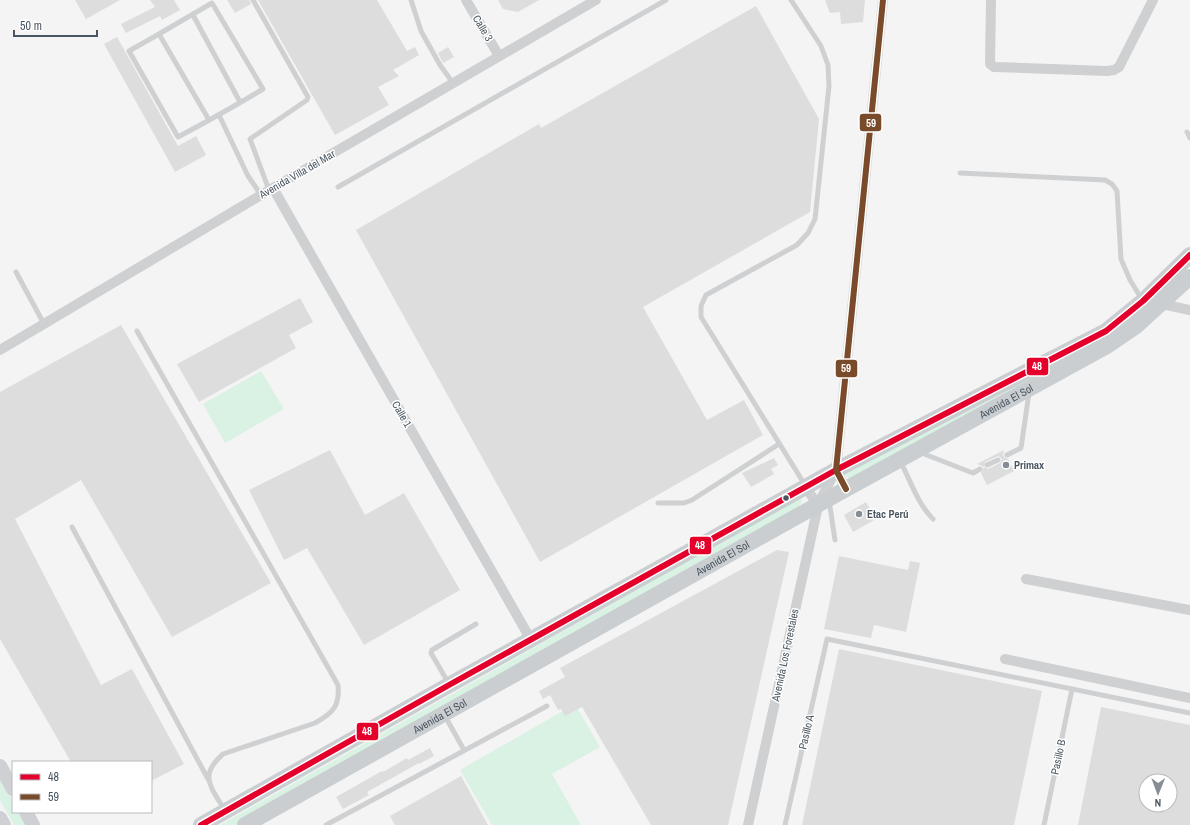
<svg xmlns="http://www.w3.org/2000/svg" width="1190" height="825" font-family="'Archivo Narrow',sans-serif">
  <rect width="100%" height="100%" fill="#f4f4f4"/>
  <g fill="#d9f2e3">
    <path d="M1115 335 849 479 845 475 848 471Z"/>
    <path d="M261 371 284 409 225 443 203 404Z"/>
    <path d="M797 499H801L802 501 800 506 235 825H220Z"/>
    <path d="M575 704 600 747 552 774 581 825H492L460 770Z"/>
    <path d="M0 779 13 802V812H18L26 825H14L0 800Z"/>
  </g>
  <g fill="#ddddde" fill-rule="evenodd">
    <path d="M75 0H120L86 19Z"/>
    <path d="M150 0H174L180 10 162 20 160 16 126 33 121 24 155 7Z"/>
    <path d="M227 0H249L251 4 235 13Z"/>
    <path d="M258 0H377L407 51 415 47 419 55 393 70 399 76 378 87 389 105 335 135Z"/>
    <path d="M498 0H539L518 12 503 9Z"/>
    <path d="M825 0H865L863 22 841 24 840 12 830 13Z"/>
    <path d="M756 6 819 119 810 212 643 307 707 420 744 400 763 435 540 562 356 230 539 124 541 128Z"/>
    <path d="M117 37 178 146 196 136 206 155 175 172 104 44Z"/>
    <path d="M448 47 454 57 443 63 438 53Z"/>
    <path d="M300 298 313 322 289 335 296 348 199 402 177 364Z"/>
    <path d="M121 325 271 583 172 637 81 480 15 519 101 685 132 669 184 764 151 781V762H71L0 639V392Z"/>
    <path d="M330 450 365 515 404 493 460 590 364 645 307 548 284 560 249 490Z"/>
    <path d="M1004 450 1003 456 1008 459 1014 471 987 485 981 473 984 467 977 464ZM998 456 1002 459 1000 463 988 469 984 467 985 462Z"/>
    <path d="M774 458 778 465 771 469 774 474 751 487 742 473Z"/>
    <path d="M866 502 876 519 853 532 844 515Z"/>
    <path d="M777 550 789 552 728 825H651L582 707 565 716 561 709 558 710 550 695 543 699 539 691 565 677 560 668Z"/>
    <path d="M839 556 908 570 910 561 920 563 906 632 874 625 871 638 824 629Z"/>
    <path d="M839 649 1042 691 1014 825H802Z"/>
    <path d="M1101 707 1190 725V825H1078ZM1146 781H1170V805H1146Z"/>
    <path d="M430 748 434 756 419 764V763L367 792 369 795 343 809 336 797 382 771 383 772 407 758 408 760Z"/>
    <path d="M461 776 488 825H395L390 816Z"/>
  </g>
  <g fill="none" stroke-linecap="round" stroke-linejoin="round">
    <g stroke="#ced0d2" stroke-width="5">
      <path d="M253 0 308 97 307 100 250 139 269 190"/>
      <path d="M411 0 421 31 440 65 453 83"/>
      <path d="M791 0 821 46 828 65 829 86 815 219 808 233 797 245 706 295 701 306V317L805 485"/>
      <path d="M193 15 240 102"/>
      <path d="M159 34 129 51 178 137C206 122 235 106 263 89L212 3 159 34 209 120"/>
      <path d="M219 115 248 176 261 195"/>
      <path d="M1187 132 1190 138"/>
      <path d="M960 173 1105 180 1112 184 1117 191 1121 259 1130 280 1141 298"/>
      <path d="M338 187 666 0"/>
      <path d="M16 272 44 324"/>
      <path d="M137 331 338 685C340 706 333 713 315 723L223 754C199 775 210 786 224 809"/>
      <path d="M919 452 973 473 980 469"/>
      <path d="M1007 455 1021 448 1029 393"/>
      <path d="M900 461C911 481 917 503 933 519"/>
      <path d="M987 465 998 460"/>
      <path d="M829 500 835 540"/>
      <path d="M658 503H684L692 500 779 444"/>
      <path d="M72 527 208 779"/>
      <path d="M449 684 431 653 432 650 476 624"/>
      <path d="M445 716 464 750"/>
      <path d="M326 825 547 706"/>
      <path d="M785 825 827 639 1190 713"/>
      <path d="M1044 825 1072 689"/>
    </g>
    <g stroke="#ced0d2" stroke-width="10">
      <path d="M466 0 499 56"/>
      <path d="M991 0 990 64 994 67 1107 71 1114 70 1119 67 1153 0"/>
      <path d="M273 188 531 640"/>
      <path d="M1157 303 1190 310"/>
      <path d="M0 350 261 195 596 0"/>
      <path d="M846 489 836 470 883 0"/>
      <path d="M819 502 836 470"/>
      <path d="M1026 579 1190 610"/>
      <path d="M1005 659 1190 698"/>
      <path d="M748 825 818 506 806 487"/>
    </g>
    <g stroke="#ced0d4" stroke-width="14">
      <path d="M0 766 13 789"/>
      <path d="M26 812 33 825"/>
      <path d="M0 818 4 825"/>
    </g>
    <g stroke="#caced1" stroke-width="16">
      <path d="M201 825 449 685 836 470 1106 331 1143 301 1190 255"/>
      <path id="s1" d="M245 825 846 489 1107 346 1135 327 1190 277"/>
    </g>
    <g stroke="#fff" stroke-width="9">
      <path id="bus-1" d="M201 825 449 685 836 470 1106 331 1143 301 1190 255"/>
    </g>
    <g stroke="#fff" stroke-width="9">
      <path id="bus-2" d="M846 489 836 470 883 0"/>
    </g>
    <use href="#bus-1" stroke="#e4002b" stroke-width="6"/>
    <use href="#bus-2" stroke="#7a4b2a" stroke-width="6"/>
  </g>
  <g fill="#868d94" stroke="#fff" stroke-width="1.5">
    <circle cx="1006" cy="465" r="4"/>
    <circle cx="859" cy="514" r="4"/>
  </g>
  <circle fill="#4a5661" stroke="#fff" stroke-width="1.5" cx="786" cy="498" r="3.5"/>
  <g text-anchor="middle" stroke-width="3" stroke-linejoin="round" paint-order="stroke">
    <g font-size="11" fill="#4a5661" stroke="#fff">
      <text transform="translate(483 28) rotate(59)" y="4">Calle 3</text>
      <text transform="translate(297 174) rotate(-30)" y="4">Avenida Villa del Mar</text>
      <text dy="4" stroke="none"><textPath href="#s1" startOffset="871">Avenida El Sol</textPath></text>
      <text transform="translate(402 414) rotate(60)" y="4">Calle 1</text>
      <text dy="4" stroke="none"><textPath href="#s1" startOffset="547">Avenida El Sol</textPath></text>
      <text transform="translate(785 655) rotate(-78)" y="4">Avenida Los Forestales</text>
      <text dy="4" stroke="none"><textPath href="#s1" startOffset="223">Avenida El Sol</textPath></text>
      <text transform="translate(806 732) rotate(-77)" y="4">Pasillo A</text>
      <text transform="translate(1058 757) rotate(-78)" y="4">Pasillo B</text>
    </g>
    <g font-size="11" font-weight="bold" fill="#4a5661" stroke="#fff" text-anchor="start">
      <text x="1014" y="469">Primax</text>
      <text x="867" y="518">Etac Perú</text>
    </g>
  </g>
  <g stroke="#fff" stroke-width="1.5">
    <rect x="859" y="113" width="23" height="19" rx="4" fill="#7a4b2a"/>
    <rect x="1026" y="357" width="23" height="19" rx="4" fill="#e4002b"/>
    <rect x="835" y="359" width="23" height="19" rx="4" fill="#7a4b2a"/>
    <rect x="689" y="536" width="23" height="19" rx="4" fill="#e4002b"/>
    <rect x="356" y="722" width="23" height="19" rx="4" fill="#e4002b"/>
  </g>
  <g font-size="11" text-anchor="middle" font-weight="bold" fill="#fff">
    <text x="871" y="127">59</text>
    <text x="1037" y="370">48</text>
    <text x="846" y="372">59</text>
    <text x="700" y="549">48</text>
    <text x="367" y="735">48</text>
  </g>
  <rect x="12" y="761" width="140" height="52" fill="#ffffff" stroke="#b7bbc0"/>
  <rect x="20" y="774" width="20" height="6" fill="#e4002b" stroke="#b7bbc0"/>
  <text x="48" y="781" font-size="12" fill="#4a5661">48</text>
  <rect x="20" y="794" width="20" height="6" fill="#7a4b2a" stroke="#b7bbc0"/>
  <text x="48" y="801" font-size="12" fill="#4a5661">59</text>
  <g transform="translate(1158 793) rotate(181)"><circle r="19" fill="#ffffff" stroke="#b7bbc0"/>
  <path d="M0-3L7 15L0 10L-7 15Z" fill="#868d94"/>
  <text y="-6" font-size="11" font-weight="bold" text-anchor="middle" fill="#4a5661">N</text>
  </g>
  <path d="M14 30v6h83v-6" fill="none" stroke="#4a5661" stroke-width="2"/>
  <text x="20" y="30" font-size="12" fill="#4a5661" stroke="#ffffff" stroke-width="3" paint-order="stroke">50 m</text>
</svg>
